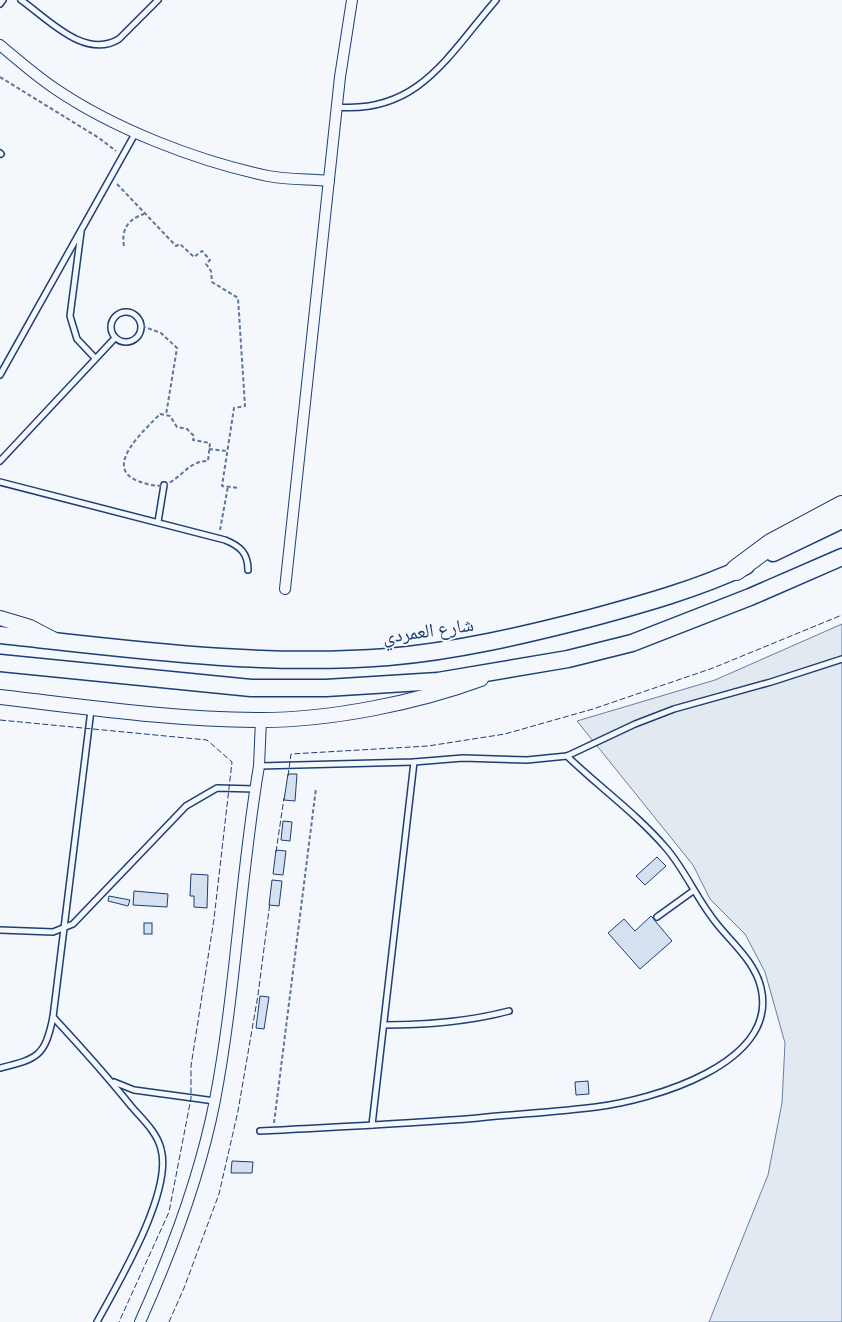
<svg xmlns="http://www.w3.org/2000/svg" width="842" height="1322" font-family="'Titillium Web','Noto Naskh Arabic',sans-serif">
  <rect width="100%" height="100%" fill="#f4f7fb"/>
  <path fill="#e3e9f0" stroke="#687fa3" d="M842 624V1322H709L768 1175 782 1103 785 1043 765 972 745 934 710 899 693 865 577 721 715 680Z"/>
  <g fill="#d5e0f0" stroke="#1d3f73">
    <path d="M288 774H297L295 801 284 800Z"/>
    <path d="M283 821 292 822 290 841 281 840Z"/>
    <path d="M276 850 286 851 283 875 273 874Z"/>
    <path d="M657 857 666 866 645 885 636 876Z"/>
    <path d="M191 874 208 875 207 908 194 907V896H190Z"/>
    <path d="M272 880 282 881 279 906 269 905Z"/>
    <path d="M134 891 168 894 167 907 133 905Z"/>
    <path d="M109 896 130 900 128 906 108 901Z"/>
    <path d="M651 916 672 941 640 969 608 933 624 919 635 931Z"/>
    <rect x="144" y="923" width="8" height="11"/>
    <path d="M260 996 269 997 264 1029 256 1028Z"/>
    <path d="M588 1081 589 1094 576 1095 575 1082Z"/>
    <path d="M232 1161 253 1162 252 1173H231Z"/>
  </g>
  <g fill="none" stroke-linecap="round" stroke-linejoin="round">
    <g stroke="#1d3f73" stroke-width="8">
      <g id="service">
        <path d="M21 0C48 19 85 60 119 39L158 0"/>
        <path d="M0 4 3 0"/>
        <path d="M337 107C419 114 449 54 496 0"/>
        <path d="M0 153 1 154"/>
        <path d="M81 232 70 316 77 339 95 358"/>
        <circle cx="126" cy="327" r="15"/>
        <path d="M0 375 136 132"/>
        <path d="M0 461 115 338"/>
        <path d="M0 482 225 540C240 546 248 553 248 570"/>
        <path d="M158 522 164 485"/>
        <path d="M259 766 414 762 463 758 527 760 567 756 635 724 674 709 771 682 842 659"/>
        <path d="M657 917 693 891"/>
        <path d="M0 930 53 932 73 924 186 806 217 788 255 789"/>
        <path d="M53 1017C80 1046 106 1075 131 1106 142 1119 157 1132 161 1149 173 1192 118 1283 97 1322"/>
        <path d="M384 1025C427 1025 467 1022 509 1011"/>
        <path d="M0 1068C38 1059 45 1056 53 1017L91 710"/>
        <path d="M114 1082 134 1090 215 1101"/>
        <path d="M372 1125 414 762"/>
        <path d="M260 1131C333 1127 406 1124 478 1118 517 1114 557 1112 596 1107 652 1100 779 1064 761 988 755 962 733 944 717 924 697 900 686 871 666 848 637 814 599 787 567 756"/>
      </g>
    </g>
    <g stroke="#1d3f73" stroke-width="12">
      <g id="minor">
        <path d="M0 45C18 60 35 75 54 88 114 129 197 161 268 176 288 180 309 179 329 181"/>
        <path d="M285 589 340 77 352 0"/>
        <path d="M140 1322C172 1251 200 1177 215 1100 236 990 240 877 259 766L261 720"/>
      </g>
    </g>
    <g stroke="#1d3f73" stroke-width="16">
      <g id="tertiary">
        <path d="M0 618 30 627 55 640"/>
        <path d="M0 697C86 707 174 720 261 720 330 720 416 703 481 679"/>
      </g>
    </g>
    <g stroke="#1d3f73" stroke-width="19">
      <g id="primary">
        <path d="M773 553 842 520"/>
        <path d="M0 635C129 649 258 667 388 657 457 651 525 635 591 618 643 604 697 589 746 566"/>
        <path d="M0 663 251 688H326L438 681 568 659 632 643 750 597 842 557"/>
      </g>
    </g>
    <g stroke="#1d3f73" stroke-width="22">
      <path id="motorway" d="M736 570 771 544 842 506"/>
    </g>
    <g stroke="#5e769c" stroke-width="2" stroke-dasharray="4 2.5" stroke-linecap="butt">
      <path d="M0 77 99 138 116 151"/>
      <path d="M117 184 176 246 180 244 194 257 202 251 210 260 206 264 211 271 212 282 238 298 245 406 234 408 222 486 239 488"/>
      <path d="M124 246C121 230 128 219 144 214"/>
      <path d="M142 326 161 333 177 348 166 415"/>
      <path d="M160 414 170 416 177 427 187 429 194 436 193 440 210 443 208 461C187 461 182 479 164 485 155 487 146 484 138 481 101 467 147 428 160 414Z"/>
      <path d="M209 449 227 451"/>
      <path d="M220 530 228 486"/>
      <path d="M274 1123 316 788"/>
    </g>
    <use href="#service" stroke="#f4f7fb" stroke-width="5"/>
    <use href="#minor" stroke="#f4f7fb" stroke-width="10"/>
    <use href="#tertiary" stroke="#f4f7fb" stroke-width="14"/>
    <use href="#primary" stroke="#f4f7fb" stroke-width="16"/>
    <use href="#motorway" stroke="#f4f7fb" stroke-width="20"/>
    <g stroke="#1d3f73" stroke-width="1" stroke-dasharray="6 2.5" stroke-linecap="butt">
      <path d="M0 720 207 740 232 762 214 919 191 1066V1098L169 1212 119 1322"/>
      <path d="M288 776 291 754 428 746 505 734 593 709 713 668 842 615"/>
      <path d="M276 852 284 798"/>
      <path d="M169 1322 184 1288 219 1194 238 1111 258 995 270 902"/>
    </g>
  </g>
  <g text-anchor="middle" stroke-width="4" stroke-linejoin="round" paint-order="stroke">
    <g font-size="19" fill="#1d3f73" stroke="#f4f7fb">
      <text transform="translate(428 630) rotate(-8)" y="7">شارع العمردي</text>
    </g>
  </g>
</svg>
